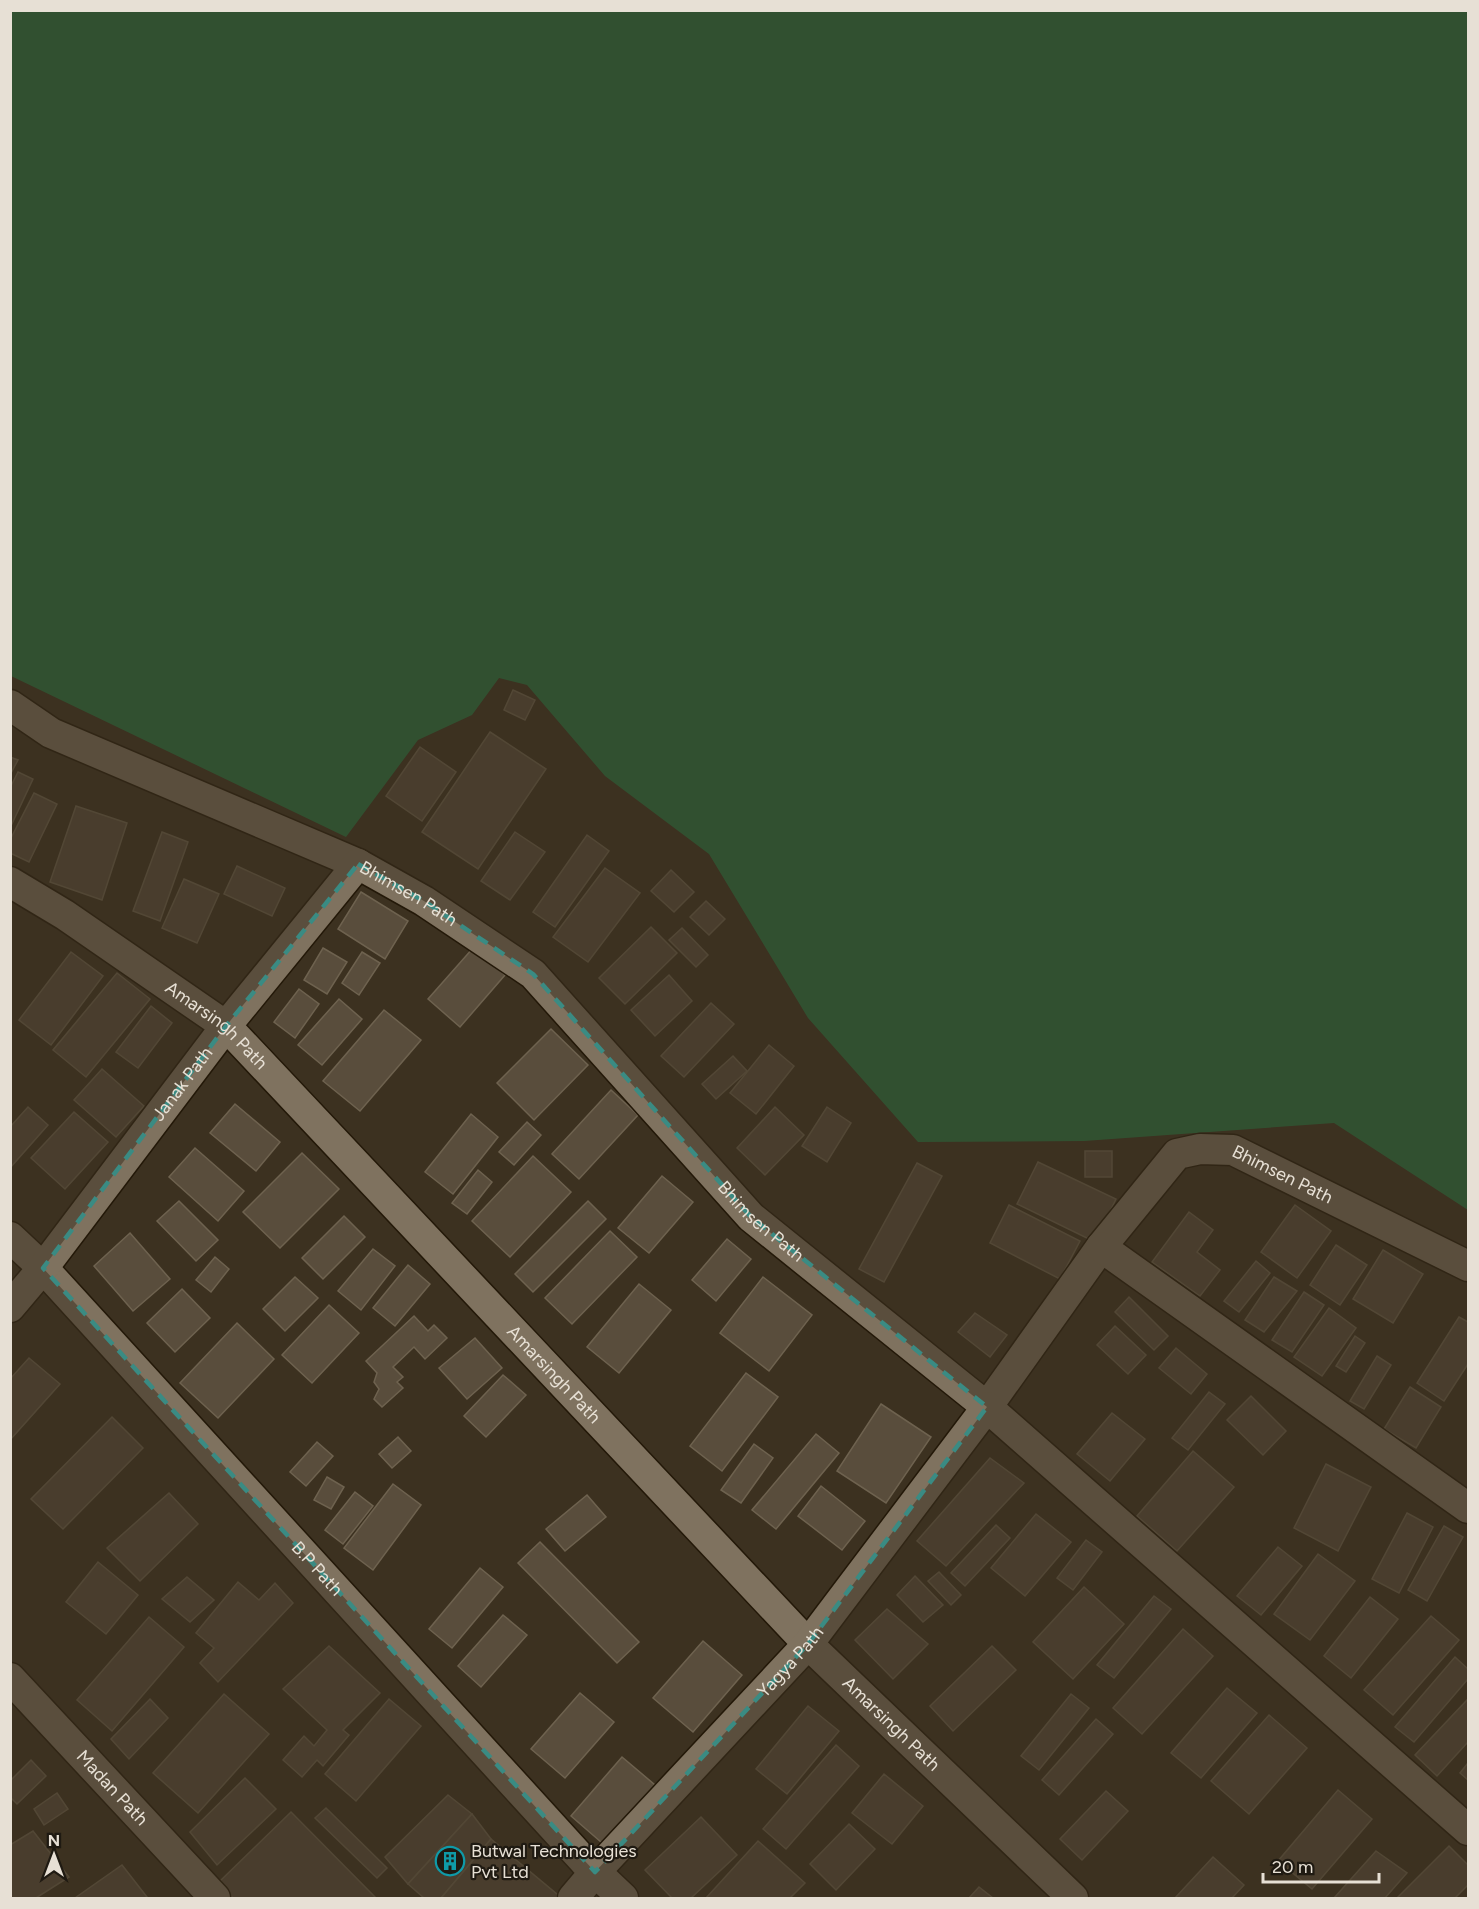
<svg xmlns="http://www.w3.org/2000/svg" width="1479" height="1909" font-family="Figtree,sans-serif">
  <rect width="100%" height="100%" fill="#3c3120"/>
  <path fill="#257744" d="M10 11H1468V1210L1334 1123 1084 1141 918 1142 808 1018 709 854 605 776 527 685 499 678 472 715 418 740 346 837 11 676Z"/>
  <g fill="#594d3c" stroke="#6e624f" stroke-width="1.5">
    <path d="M513 690 535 700 525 720 504 710Z"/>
    <path d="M490 732 546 769 478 869 422 832Z"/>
    <path d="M420 747 456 772 422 821 386 796Z"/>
    <path d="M10 757 18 760 10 775Z"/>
    <path d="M18 772 33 779 10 828V788Z"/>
    <path d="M34 793 57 804 29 862 10 853V840Z"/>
    <path d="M76 806 127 823 102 900 50 882Z"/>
    <path d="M162 832 188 842 160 921 133 911Z"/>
    <path d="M515 832 545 852 510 900 481 881Z"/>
    <path d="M587 835 609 851 555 927 533 912Z"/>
    <path d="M237 866 285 888 272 916 224 894Z"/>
    <path d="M605 868 640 893 588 962 553 937Z"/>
    <path d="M671 870 694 892 674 912 651 891Z"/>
    <path d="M184 879 219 894 197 943 162 928Z"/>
    <path d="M361 892 408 921 385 959 338 929Z"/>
    <path d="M706 901 725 919 709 935 690 917Z"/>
    <path d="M651 927 677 953 625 1004 599 978Z"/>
    <path d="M682 928 708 955 696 967 669 940Z"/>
    <path d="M323 948 347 962 327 994 304 980Z"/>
    <path d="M473 948 505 975 460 1027 428 999Z"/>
    <path d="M71 952 103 976 51 1045 19 1020Z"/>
    <path d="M362 952 380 963 359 995 342 983Z"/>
    <path d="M117 973 150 999 86 1077 53 1050Z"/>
    <path d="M669 975 692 1001 655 1036 631 1010Z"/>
    <path d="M299 989 319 1004 295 1038 274 1022Z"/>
    <path d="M339 999 362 1019 322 1065 298 1045Z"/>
    <path d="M711 1003 734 1024 684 1077 661 1056Z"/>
    <path d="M151 1006 172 1023 138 1068 116 1052Z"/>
    <path d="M384 1010 421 1040 360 1111 323 1081Z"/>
    <path d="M551 1029 588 1065 534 1120 497 1083Z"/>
    <path d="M769 1045 794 1066 756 1114 730 1093Z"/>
    <path d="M733 1056 747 1071 716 1099 702 1084Z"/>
    <path d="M102 1069 144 1106 116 1137 74 1100Z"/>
    <path d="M611 1090 638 1115 579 1179 552 1154Z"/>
    <path d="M235 1104 280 1142 256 1171 210 1133Z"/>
    <path d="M28 1107 48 1125 10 1168V1127Z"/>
    <path d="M775 1107 804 1135 765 1175 737 1148Z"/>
    <path d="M827 1107 851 1123 827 1162 802 1146Z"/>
    <path d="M74 1112 108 1142 65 1189 31 1158Z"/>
    <path d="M471 1114 498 1137 453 1194 425 1172Z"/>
    <path d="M527 1122 541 1135 514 1165 499 1152Z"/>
    <path d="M195 1148 244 1191 218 1221 169 1177Z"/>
    <rect x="1085" y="1151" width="27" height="26"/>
    <path d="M302 1153 339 1189 280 1248 243 1212Z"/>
    <path d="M533 1156 571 1192 510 1257 472 1221Z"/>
    <path d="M1038 1162 1116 1199 1095 1242 1017 1204Z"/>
    <path d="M917 1163 942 1176 884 1282 859 1269Z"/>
    <path d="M478 1170 492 1182 467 1214 452 1203Z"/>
    <path d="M662 1176 693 1202 649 1253 618 1228Z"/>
    <path d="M179 1201 218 1240 196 1261 157 1221Z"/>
    <path d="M588 1201 606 1219 533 1292 515 1274Z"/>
    <path d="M1009 1205 1080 1241 1060 1279 990 1243Z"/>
    <path d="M1295 1205 1331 1231 1297 1278 1261 1252Z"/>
    <path d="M1189 1212 1213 1230 1197 1252 1220 1270 1200 1296 1152 1262Z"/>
    <path d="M344 1216 365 1237 323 1279 302 1258Z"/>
    <path d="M610 1231 637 1257 572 1324 545 1298Z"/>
    <path d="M130 1233 170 1279 133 1311 94 1266Z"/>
    <path d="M727 1239 751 1259 716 1301 692 1280Z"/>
    <path d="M1336 1245 1367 1265 1340 1305 1310 1285Z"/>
    <path d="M373 1249 395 1266 361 1310 338 1291Z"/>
    <path d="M1383 1250 1423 1274 1393 1323 1353 1299Z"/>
    <path d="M215 1257 229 1269 211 1292 196 1280Z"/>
    <path d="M1256 1261 1270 1273 1239 1312 1224 1301Z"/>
    <path d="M408 1265 430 1284 395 1326 373 1308Z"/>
    <path d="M295 1277 318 1298 285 1331 263 1309Z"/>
    <path d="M763 1277 812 1315 769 1371 720 1333Z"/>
    <path d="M1274 1277 1297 1291 1264 1332 1245 1320Z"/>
    <path d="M639 1284 671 1310 619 1373 587 1347Z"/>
    <path d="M182 1289 210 1318 175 1352 147 1323Z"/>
    <path d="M1304 1292 1324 1305 1292 1352 1272 1340Z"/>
    <path d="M1129 1297 1168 1336 1154 1350 1115 1312Z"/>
    <path d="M329 1305 359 1333 312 1383 282 1355Z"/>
    <path d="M1329 1308 1356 1328 1322 1376 1294 1357Z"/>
    <path d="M975 1313 1007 1335 990 1357 958 1332Z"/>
    <path d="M414 1316 428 1331 434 1325 447 1338 425 1359 414 1347 393 1367 403 1377 397 1382 403 1388 382 1407 374 1399 379 1389 374 1382 377 1373 366 1361Z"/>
    <path d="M1459 1317 1468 1322V1364L1444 1401 1417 1383Z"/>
    <path d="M237 1323 274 1359 218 1418 180 1383Z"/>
    <path d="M1115 1326 1146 1355 1128 1374 1097 1345Z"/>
    <path d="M1355 1336 1365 1343 1346 1372 1336 1366Z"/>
    <path d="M475 1338 502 1368 467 1399 439 1368Z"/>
    <path d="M1176 1348 1207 1374 1191 1394 1159 1368Z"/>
    <path d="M1377 1356 1391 1365 1364 1409 1350 1401Z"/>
    <path d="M29 1358 60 1384 10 1440V1379Z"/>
    <path d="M746 1373 778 1397 722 1471 690 1446Z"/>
    <path d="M503 1375 526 1395 486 1437 464 1416Z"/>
    <path d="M1410 1387 1441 1407 1416 1448 1384 1429Z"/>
    <path d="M1209 1392 1225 1404 1188 1450 1172 1438Z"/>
    <path d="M1251 1396 1286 1431 1263 1455 1227 1420Z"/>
    <path d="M881 1404 931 1437 886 1503 837 1471Z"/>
    <path d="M1112 1413 1145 1439 1110 1481 1077 1454Z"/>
    <path d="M112 1417 143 1448 63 1529 31 1499Z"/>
    <path d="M816 1434 839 1453 776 1529 752 1510Z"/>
    <path d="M398 1437 411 1451 392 1468 379 1454Z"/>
    <path d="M317 1442 333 1456 306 1486 290 1472Z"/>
    <path d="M754 1444 773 1458 741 1503 721 1490Z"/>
    <path d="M1193 1451 1234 1487 1177 1551 1137 1516Z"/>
    <path d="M990 1458 1024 1483 946 1566 917 1541Z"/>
    <path d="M1326 1464 1371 1487 1338 1551 1294 1528Z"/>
    <path d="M327 1477 344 1487 331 1509 314 1500Z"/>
    <path d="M393 1484 421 1505 373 1570 344 1548Z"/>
    <path d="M821 1486 865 1521 842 1550 798 1516Z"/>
    <path d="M355 1492 373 1506 343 1544 325 1530Z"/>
    <path d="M169 1493 198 1524 140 1581 107 1548Z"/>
    <path d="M587 1495 606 1517 565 1551 546 1529Z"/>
    <path d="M1407 1513 1433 1527 1399 1593 1372 1579Z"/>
    <path d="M1036 1514 1071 1542 1025 1596 991 1568Z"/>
    <path d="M996 1525 1010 1538 965 1586 951 1573Z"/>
    <path d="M1444 1526 1463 1537 1427 1601 1408 1590Z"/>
    <path d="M1086 1540 1102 1552 1073 1590 1057 1578Z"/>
    <path d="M540 1542 639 1642 617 1663 518 1563Z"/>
    <path d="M1278 1547 1302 1566 1261 1615 1237 1596Z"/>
    <path d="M1318 1554 1355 1581 1310 1640 1274 1614Z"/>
    <path d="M98 1562 138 1595 106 1634 66 1602Z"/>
    <path d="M480 1568 503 1587 452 1648 429 1629Z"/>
    <path d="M939 1572 961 1595 951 1605 928 1581Z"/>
    <path d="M915 1576 943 1605 923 1622 897 1595Z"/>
    <path d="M187 1577 214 1600 190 1622 162 1599Z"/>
    <path d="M238 1582 259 1600 275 1583 293 1603 218 1682 200 1663 214 1648 196 1633Z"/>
    <path d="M1084 1587 1124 1624 1073 1679 1033 1642Z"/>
    <path d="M1154 1596 1171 1609 1114 1678 1097 1665Z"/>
    <path d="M1370 1597 1398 1619 1351 1678 1324 1656Z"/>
    <path d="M887 1609 928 1644 893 1679 855 1640Z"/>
    <path d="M503 1615 527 1635 481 1687 458 1666Z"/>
    <path d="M1431 1616 1459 1640 1393 1715 1364 1690Z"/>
    <path d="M149 1617 184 1647 112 1731 77 1700Z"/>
    <path d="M1183 1629 1213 1656 1142 1734 1113 1708Z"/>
    <path d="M703 1641 742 1675 693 1732 653 1698Z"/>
    <path d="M329 1646 380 1693 343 1730 349 1735 323 1766 317 1760 302 1777 283 1760 304 1736 314 1746 327 1730 283 1689Z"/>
    <path d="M992 1646 1016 1670 953 1731 930 1706Z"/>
    <path d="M1455 1657 1468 1669V1679L1414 1742 1395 1727Z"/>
    <path d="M1227 1688 1257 1713 1201 1778 1171 1753Z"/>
    <path d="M580 1693 614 1722 565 1778 531 1749Z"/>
    <path d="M224 1694 269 1734 198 1813 153 1773Z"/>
    <path d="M1071 1694 1089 1708 1039 1770 1021 1756Z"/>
    <path d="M150 1699 168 1718 129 1759 111 1739Z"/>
    <path d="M389 1699 421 1726 356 1801 325 1774Z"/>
    <path d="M1468 1699V1742L1437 1776 1415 1755Z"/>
    <path d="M808 1706 839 1731 787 1794 756 1769Z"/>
    <path d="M1269 1715 1307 1748 1249 1814 1211 1781Z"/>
    <path d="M1096 1719 1113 1734 1059 1795 1042 1780Z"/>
    <path d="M836 1745 859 1766 786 1849 763 1829Z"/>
    <path d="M622 1757 661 1790 609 1849 571 1816Z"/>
    <path d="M31 1760 46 1776 17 1804 10 1797V1781Z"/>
    <path d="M1468 1763V1780L1460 1773Z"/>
    <path d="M884 1774 923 1806 892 1844 852 1813Z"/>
    <path d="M245 1778 276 1809 217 1865 190 1832Z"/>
    <path d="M1338 1790 1372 1819 1312 1889 1278 1861Z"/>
    <path d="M1106 1791 1128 1811 1082 1860 1060 1839Z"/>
    <path d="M57 1793 68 1809 44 1825 34 1809Z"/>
    <path d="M448 1795 472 1814 408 1884 385 1857Z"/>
    <path d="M326 1808 387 1868 377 1878 315 1818Z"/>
    <path d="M291 1812 376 1898H233L218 1883Z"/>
    <path d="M472 1814 491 1839 441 1898H424L408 1884Z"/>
    <path d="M701 1817 737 1855 691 1898H672L645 1870Z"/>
    <path d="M849 1824 875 1849 836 1890 810 1864Z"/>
    <path d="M33 1831 69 1877 36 1898H10V1845Z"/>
    <path d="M491 1839 558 1895 556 1898H441Z"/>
    <path d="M758 1841 805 1883 790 1898H706Z"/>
    <path d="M1449 1846 1468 1865V1885L1455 1898H1397Z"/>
    <path d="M1376 1851 1407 1873 1385 1898H1334Z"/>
    <path d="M1213 1857 1244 1885 1232 1898H1175Z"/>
    <path d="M122 1865 147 1897 145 1898H75Z"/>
    <path d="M979 1887 993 1898H969Z"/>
  </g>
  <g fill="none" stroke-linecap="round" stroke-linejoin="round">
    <g stroke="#231808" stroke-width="33">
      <g id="street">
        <path id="s1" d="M10 705 51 733 358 864 424 901 533 974 751 1217 987 1407 1101 1247 1177 1154 1200 1149 1233 1150 1468 1266"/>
        <path id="s2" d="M10 882 65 915 226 1026 808 1644 1073 1898"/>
        <path id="s3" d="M10 1237 43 1268 584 1861 623 1898"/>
        <path d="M1101 1247 1468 1508"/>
        <path id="s4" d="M10 1307 43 1268 226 1026 358 864"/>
        <path id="s5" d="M10 1678 215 1898"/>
        <path id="s6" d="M573 1898 595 1872 808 1644 987 1407 1468 1830"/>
      </g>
    </g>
    <use href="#street" stroke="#7f725f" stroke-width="30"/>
  </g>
  <path d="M0 0H1479V1909H0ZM358 864 424 901 533 974 751 1217 987 1407 808 1644 595 1872 43 1268 226 1026Z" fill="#3c3120" fill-opacity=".55" fill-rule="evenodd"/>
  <path fill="none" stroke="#3a8b83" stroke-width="4.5" stroke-dasharray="12 8" stroke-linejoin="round" d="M358 864 424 901 533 974 751 1217 987 1407 808 1644 595 1872 43 1268 226 1026Z"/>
  <defs>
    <g id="building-ring" transform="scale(1.5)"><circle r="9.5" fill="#1f1a12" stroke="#0f9aa8" stroke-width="1.5"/><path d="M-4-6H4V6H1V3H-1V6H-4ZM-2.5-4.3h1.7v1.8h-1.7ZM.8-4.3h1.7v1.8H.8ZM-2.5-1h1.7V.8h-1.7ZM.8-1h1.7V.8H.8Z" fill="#0f9aa8"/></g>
  </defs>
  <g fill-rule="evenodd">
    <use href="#building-ring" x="450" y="1861"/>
  </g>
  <g text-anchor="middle" stroke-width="4.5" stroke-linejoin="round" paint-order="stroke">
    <g font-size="18" fill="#e7e0d5" stroke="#1f1a12">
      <text dy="6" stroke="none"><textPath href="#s1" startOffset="442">Bhimsen Path</textPath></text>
      <text dy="6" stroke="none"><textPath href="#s2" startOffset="252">Amarsingh Path</textPath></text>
      <text dy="6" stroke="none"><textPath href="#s4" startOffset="282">Janak Path</textPath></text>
      <text dy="6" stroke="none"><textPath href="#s1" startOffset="1648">Bhimsen Path</textPath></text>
      <text dy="6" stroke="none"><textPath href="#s1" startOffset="927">Bhimsen Path</textPath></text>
      <text dy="6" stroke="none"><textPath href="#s2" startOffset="738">Amarsingh Path</textPath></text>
      <text dy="6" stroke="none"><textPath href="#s3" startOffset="452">B.P Path</textPath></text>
      <text dy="6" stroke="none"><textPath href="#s6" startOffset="321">Yagya Path</textPath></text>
      <text dy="6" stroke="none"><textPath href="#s2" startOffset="1224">Amarsingh Path</textPath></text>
      <text dy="6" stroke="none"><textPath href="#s5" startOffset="150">Madan Path</textPath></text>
    </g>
    <g font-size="18" fill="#e7e0d5" stroke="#1f1a12" text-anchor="start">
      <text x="471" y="1857">Butwal Technologies<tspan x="471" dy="21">Pvt Ltd</tspan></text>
    </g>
  </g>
  <rect width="1479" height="1909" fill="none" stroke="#e7e0d5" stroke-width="24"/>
  <g transform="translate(54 1855)" stroke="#1f1a12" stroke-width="4.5" paint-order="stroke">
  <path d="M0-4.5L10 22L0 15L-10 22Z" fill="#e7e0d5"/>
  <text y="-9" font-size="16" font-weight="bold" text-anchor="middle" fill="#e7e0d5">N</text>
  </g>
  <path d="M1263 1873v9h116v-9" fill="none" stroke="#e7e0d5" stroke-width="3"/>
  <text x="1272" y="1873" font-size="18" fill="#e7e0d5" stroke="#1f1a12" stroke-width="4.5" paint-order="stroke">20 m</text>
</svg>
